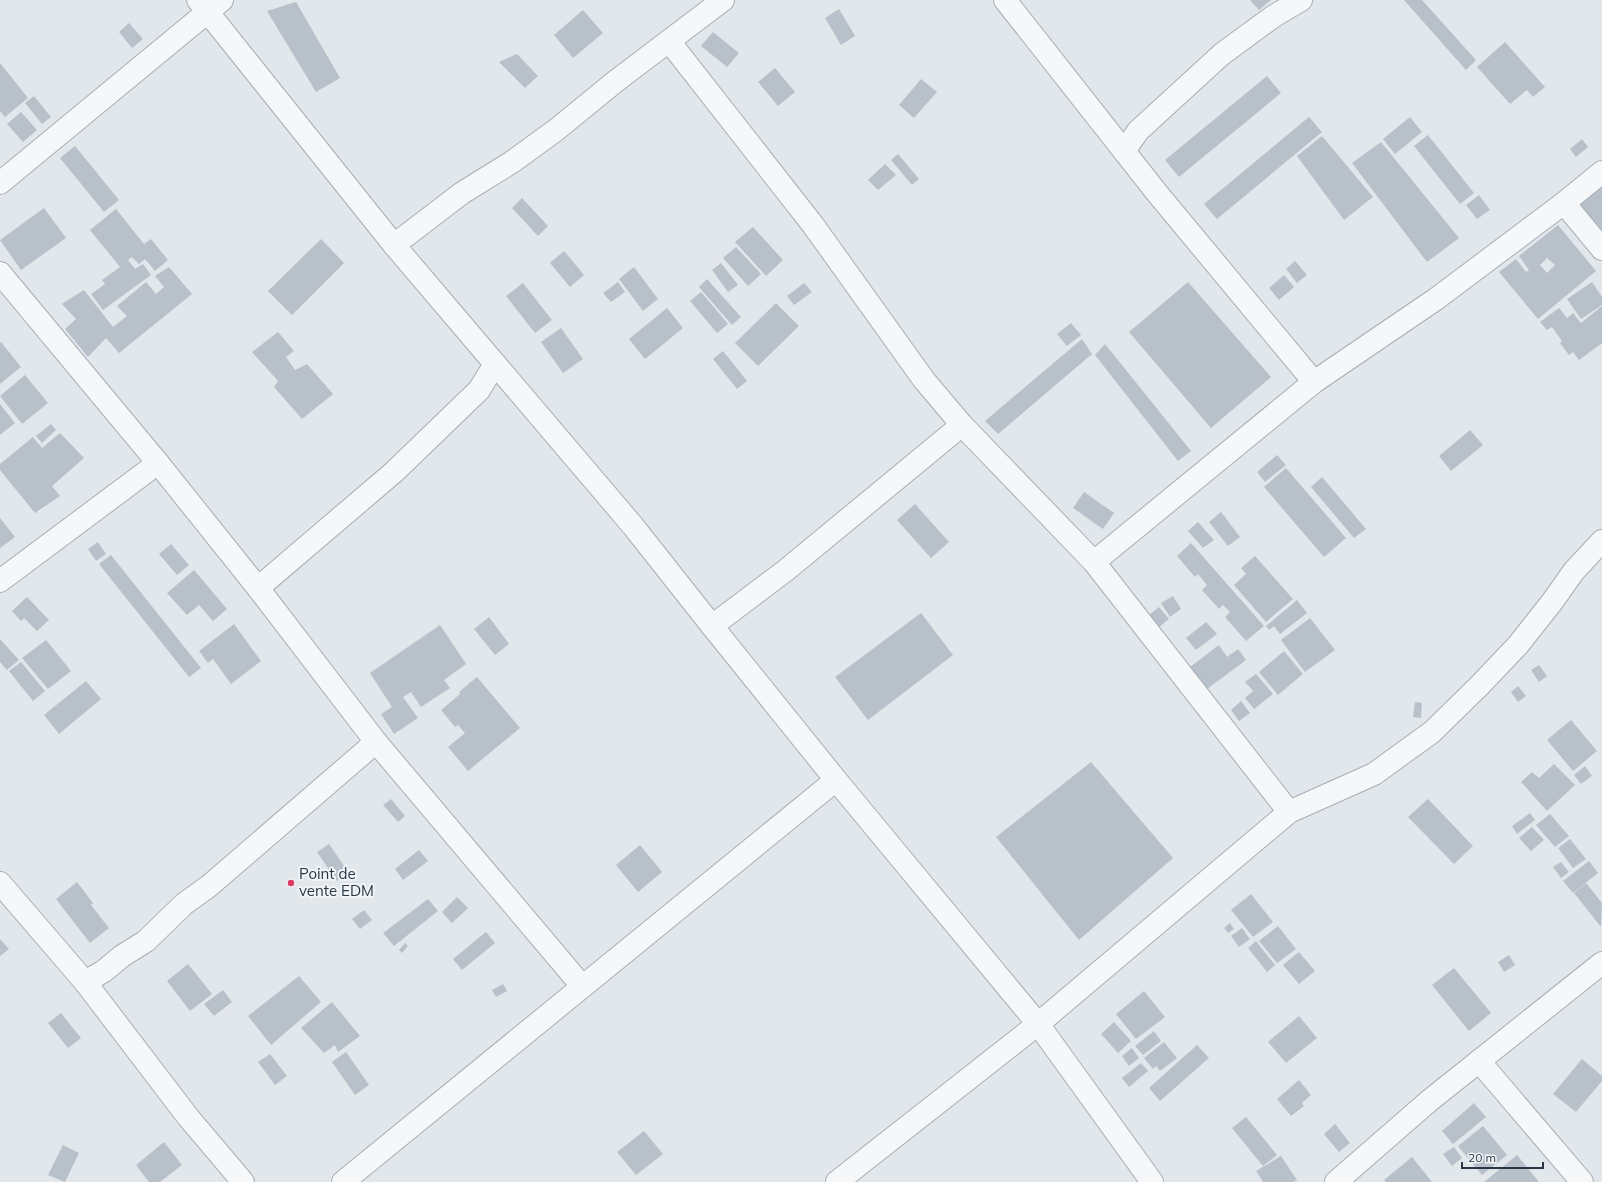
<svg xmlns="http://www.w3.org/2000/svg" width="1602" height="1182" font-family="Mulish,sans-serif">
  <rect width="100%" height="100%" fill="#e2e7eb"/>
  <g fill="#b8c0ca" fill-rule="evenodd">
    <path d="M1250 0H1271L1259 10Z"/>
    <path d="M1404 0H1422L1476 60 1466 70Z"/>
    <path d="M296 2 340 78 316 92 267 11Z"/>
    <path d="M839 9 855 36 841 45 825 18Z"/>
    <path d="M583 10 603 33 573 58 554 35Z"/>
    <path d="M129 23 143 39 132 48 119 32Z"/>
    <path d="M713 32 739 53 727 67 701 46Z"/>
    <path d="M1505 42 1545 87 1533 97 1527 90 1510 104 1477 67Z"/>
    <path d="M517 54 538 76 525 88 499 62Z"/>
    <path d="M0 63 28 98 5 117 0 111Z"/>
    <path d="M775 68 795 92 778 106 758 82Z"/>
    <path d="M1267 76 1281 93 1179 177 1165 160Z"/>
    <path d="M921 79 937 92 914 118 899 105Z"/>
    <path d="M34 96 51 117 42 124 25 103Z"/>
    <path d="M21 112 37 130 23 142 7 124Z"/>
    <path d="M1309 117 1322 132 1217 219 1204 204Z"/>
    <path d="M1410 117 1422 132 1395 154 1383 139Z"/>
    <path d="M1428 135 1474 193 1460 204 1414 146Z"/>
    <path d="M1322 136 1373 197 1344 220 1297 156Z"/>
    <path d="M1582 139 1588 147 1576 157 1570 149Z"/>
    <path d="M1381 142 1459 238 1427 262 1352 163Z"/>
    <path d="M75 146 119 200 104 212 60 158Z"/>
    <path d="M898 154 919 179 912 185 891 160Z"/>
    <path d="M885 164 896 175 878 190 868 180Z"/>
    <path d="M1602 185V244L1579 214 1580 202Z"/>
    <path d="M1479 195 1490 210 1477 219 1466 205Z"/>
    <path d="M522 198 548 226 538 236 512 208Z"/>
    <path d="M44 208 66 238 21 270 0 240Z"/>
    <path d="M116 209 144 244 151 239 168 260 155 271 145 259 139 264 132 257 128 260 135 269 143 264 151 275 103 310 91 294 105 284 102 280 120 267 90 230Z"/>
    <path d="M1558 225 1596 271 1538 319 1499 272 1516 259 1526 272 1529 270 1519 256ZM1547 258 1555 265 1547 273 1540 265Z"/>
    <path d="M753 227 783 260 766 276 735 242Z"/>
    <path d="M321 239 344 263 292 315 268 291Z"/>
    <path d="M736 247 761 274 748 286 723 258Z"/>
    <path d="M564 251 584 275 570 287 550 263Z"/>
    <path d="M1295 261 1307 275 1297 283 1286 269Z"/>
    <path d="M721 263 738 285 728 292 712 270Z"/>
    <path d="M169 267 192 294 119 353 106 338 88 357 65 329 76 319 62 304 84 290 113 327 127 316 117 306 146 282 156 294 164 287 155 276Z"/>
    <path d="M634 267 658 299 643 311 619 279Z"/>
    <path d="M1284 275 1294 287 1279 300 1269 288Z"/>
    <path d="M707 279 741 317 732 325 699 287Z"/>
    <path d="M618 282 625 292 611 302 603 293Z"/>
    <path d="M1188 282 1271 377 1211 428 1129 332Z"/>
    <path d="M1592 282 1602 297V305L1581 319 1567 299Z"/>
    <path d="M523 283 552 320 535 333 506 296Z"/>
    <path d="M804 283 812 292 794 305 787 296Z"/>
    <path d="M701 292 728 324 717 333 690 301Z"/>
    <path d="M776 303 799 326 758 366 735 343Z"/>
    <path d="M1602 306V343L1579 360 1573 352 1569 355 1560 343 1562 341 1552 327 1547 330 1540 322 1559 308 1567 318 1573 313 1581 323Z"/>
    <path d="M667 308 683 328 645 359 629 339Z"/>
    <path d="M1071 323 1081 335 1067 346 1057 334Z"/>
    <path d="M561 328 583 359 563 373 541 342Z"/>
    <path d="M278 332 294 351 286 357 295 370 307 364 333 394 302 419 274 387 278 381 252 352Z"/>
    <path d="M1082 339 1092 354 998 434 985 421Z"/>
    <path d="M1 342 21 367 0 384V343Z"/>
    <path d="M1105 344 1191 451 1178 461 1095 355Z"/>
    <path d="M723 351 747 381 737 389 713 359Z"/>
    <path d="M25 375 48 403 22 424 0 396Z"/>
    <path d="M0 404 15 423 0 435Z"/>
    <path d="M51 424 56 430 42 443 36 436Z"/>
    <path d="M1470 430 1483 445 1451 471 1439 456Z"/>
    <path d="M60 433 84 458 52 486 60 496 35 513 0 470V464L33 437 42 448Z"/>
    <path d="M1277 455 1286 465 1265 482 1257 472Z"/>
    <path d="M1286 468 1346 538 1324 557 1264 487Z"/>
    <path d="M1322 477 1366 529 1354 538 1311 487Z"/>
    <path d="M1084 492 1114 513 1103 529 1073 508Z"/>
    <path d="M915 504 949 542 931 558 897 520Z"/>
    <path d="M1221 512 1240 537 1228 546 1209 522Z"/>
    <path d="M0 518 15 537 0 548Z"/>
    <path d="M1198 522 1214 540 1203 548 1188 531Z"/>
    <path d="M98 542 106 554 96 561 88 549Z"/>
    <path d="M1191 543 1264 626 1246 641 1225 617 1230 612 1223 605 1219 609 1202 590 1207 585 1198 574 1195 577 1177 556Z"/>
    <path d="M171 544 189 565 177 575 159 554Z"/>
    <path d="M111 555 201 668 189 677 99 564Z"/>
    <path d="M1255 556 1293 599 1266 622 1234 585 1246 574 1241 568Z"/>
    <path d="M194 570 227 609 213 621 199 605 187 615 167 593Z"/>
    <path d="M1173 596 1181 609 1170 617 1161 603Z"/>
    <path d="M27 597 49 620 37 631 24 618 21 621 12 611Z"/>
    <path d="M1297 600 1307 613 1280 634 1274 626 1269 630 1266 626Z"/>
    <path d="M1159 607 1169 619 1159 627 1149 615Z"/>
    <path d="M921 613 953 655 868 720 835 677Z"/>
    <path d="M489 617 509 644 495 655 474 629Z"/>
    <path d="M1310 618 1335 650 1305 672 1281 640Z"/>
    <path d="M1206 622 1217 634 1196 650 1186 638Z"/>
    <path d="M234 624 261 661 231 684 213 659 208 663 199 651Z"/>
    <path d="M440 625 466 664 444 680 450 688 421 707 411 692 403 697 418 718 394 734 381 714 392 707 370 673Z"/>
    <path d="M0 639 19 660 7 670 0 662Z"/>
    <path d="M46 640 71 671 48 689 22 658Z"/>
    <path d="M1219 645 1227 657 1238 649 1246 660 1207 689 1190 667Z"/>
    <path d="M1284 651 1303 674 1278 695 1259 672Z"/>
    <path d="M21 662 45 691 33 701 9 671Z"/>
    <path d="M1539 665 1547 676 1539 682 1531 670Z"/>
    <path d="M1256 674 1273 694 1254 709 1245 698 1253 691 1245 682Z"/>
    <path d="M477 677 520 728 468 771 448 747 465 733 458 725 455 727 441 710 460 694 459 692Z"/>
    <path d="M86 681 101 699 59 734 44 715Z"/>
    <path d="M1518 686 1526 696 1518 702 1511 692Z"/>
    <path d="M1241 701 1250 713 1239 721 1231 710Z"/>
    <path d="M1415 702 1422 703 1421 718 1413 717Z"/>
    <path d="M1571 720 1597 751 1573 771 1547 740Z"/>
    <path d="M1091 762 1173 858 1079 940 996 837Z"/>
    <path d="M1554 764 1575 785 1547 811 1521 782 1532 772 1539 778Z"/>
    <path d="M1585 766 1592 776 1581 784 1574 775Z"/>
    <path d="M391 799 405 816 398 822 383 805Z"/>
    <path d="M1428 799 1473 846 1454 864 1408 817Z"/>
    <path d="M1530 813 1535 820 1517 834 1512 826Z"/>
    <path d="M1550 814 1569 836 1555 847 1536 825Z"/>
    <path d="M1532 827 1544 840 1531 851 1519 838Z"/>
    <path d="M1570 839 1586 859 1573 868 1558 848Z"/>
    <path d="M329 844 349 873 337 881 317 852Z"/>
    <path d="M640 845 662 872 638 892 616 865Z"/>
    <path d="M419 850 428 861 403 880 395 869Z"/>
    <path d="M1589 861 1598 873 1573 893 1563 881Z"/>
    <path d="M1561 862 1569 872 1561 878 1553 867Z"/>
    <path d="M77 882 93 903 91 905 109 928 90 943 56 899Z"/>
    <path d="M1586 883 1602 903 1601 927 1574 893Z"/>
    <path d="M1251 894 1273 922 1253 937 1231 910Z"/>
    <path d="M457 897 468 908 452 923 442 912Z"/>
    <path d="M428 899 438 911 394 946 383 933Z"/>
    <path d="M364 910 372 920 360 929 352 919Z"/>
    <path d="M1230 923 1234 929 1228 933 1224 928Z"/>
    <path d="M1278 926 1296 949 1277 963 1259 941Z"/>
    <path d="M1242 928 1250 939 1239 947 1231 936Z"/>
    <path d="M486 932 495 943 462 970 453 959Z"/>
    <path d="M0 939 9 949 0 956Z"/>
    <path d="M1256 941 1275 965 1267 972 1248 948Z"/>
    <path d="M405 943 408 946 402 953 399 950Z"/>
    <path d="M1299 952 1315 971 1299 984 1283 965Z"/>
    <path d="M1509 955 1515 965 1504 972 1498 962Z"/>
    <path d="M188 964 212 994 190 1011 167 981Z"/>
    <path d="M1454 968 1491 1013 1469 1031 1432 985Z"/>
    <path d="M299 976 321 1002 271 1045 248 1016Z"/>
    <path d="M503 984 507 991 496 997 492 990Z"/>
    <path d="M223 990 232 1002 214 1016 204 1004Z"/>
    <path d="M1144 991 1165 1017 1136 1039 1116 1014Z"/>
    <path d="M332 1002 360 1036 338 1052 335 1045 324 1053 301 1028Z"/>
    <path d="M61 1013 81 1038 68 1048 48 1023Z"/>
    <path d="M1299 1016 1317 1038 1286 1063 1268 1042Z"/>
    <path d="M1114 1022 1131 1041 1118 1053 1101 1034Z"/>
    <path d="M1154 1031 1161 1041 1143 1055 1135 1046Z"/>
    <path d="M1164 1042 1177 1058 1160 1071 1156 1066 1153 1069 1144 1058Z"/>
    <path d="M1197 1045 1209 1058 1160 1101 1149 1088Z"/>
    <path d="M1132 1048 1139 1058 1129 1066 1122 1056Z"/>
    <path d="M346 1052 369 1085 355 1095 332 1062Z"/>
    <path d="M270 1054 287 1076 275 1085 258 1062Z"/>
    <path d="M1582 1059 1602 1076V1081L1576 1112 1553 1094Z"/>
    <path d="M1141 1063 1148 1071 1129 1087 1122 1078Z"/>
    <path d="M1299 1080 1311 1095 1302 1103 1304 1106 1291 1116 1277 1099Z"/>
    <path d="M1474 1103 1486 1117 1453 1144 1442 1131Z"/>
    <path d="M1246 1117 1277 1155 1263 1166 1232 1128Z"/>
    <path d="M1335 1124 1350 1143 1339 1152 1324 1134Z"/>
    <path d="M1483 1126 1507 1155 1482 1175 1458 1146Z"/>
    <path d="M644 1131 663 1154 636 1175 617 1152Z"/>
    <path d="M164 1142 182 1165 160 1182H149L136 1165Z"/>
    <path d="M63 1145 79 1153 65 1182 48 1175Z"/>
    <path d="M1454 1147 1462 1158 1452 1166 1443 1154Z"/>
    <path d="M1517 1155 1539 1182H1484Z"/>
    <path d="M1281 1156 1297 1180 1293 1182H1263L1256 1171Z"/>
    <path d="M1412 1157 1432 1182H1386L1384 1180Z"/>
  </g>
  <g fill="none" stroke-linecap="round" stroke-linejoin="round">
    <g stroke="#a6aeb6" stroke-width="24">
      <g id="minor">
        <path d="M1005 0 1157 193 1314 382"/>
        <path d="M669 41 813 225 924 380 962 425 1094 562 1289 812"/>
        <path d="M1124 151 1138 131 1222 54 1274 16 1301 0"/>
        <path d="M0 183 222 0"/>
        <path d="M1564 203 1602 249"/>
        <path d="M394 245 462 193 512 162 556 130 616 81 723 0"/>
        <path d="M0 273 158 463 258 588 376 742 582 986"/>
        <path d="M1094 562 1314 382 1436 299 1564 203 1602 172"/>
        <path d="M0 581 158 463"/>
        <path d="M258 588 394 472 479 390 495 364"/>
        <path d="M712 626 785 571 962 425"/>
        <path d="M0 883 85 982 188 1117 243 1182"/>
        <path d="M85 982 104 971 122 956 146 941 184 904 209 886 376 742"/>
        <path d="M1479 1061 1582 1182"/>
        <path d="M343 1182 836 780"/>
        <path d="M837 1182 1038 1024 1289 812 1374 774 1432 732 1479 686 1518 645 1552 602 1574 571 1602 541"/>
        <path d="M1336 1182 1429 1101 1602 963"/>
      </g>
    </g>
    <g stroke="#a6aeb6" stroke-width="24">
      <path id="tertiary" d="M198 0 394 245 633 526 712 626 836 780 1038 1024 1152 1182"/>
    </g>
    <use href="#minor" stroke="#f5f7f9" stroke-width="22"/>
    <use href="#tertiary" stroke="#f5f7f9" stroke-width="22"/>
  </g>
  <circle fill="#db3c64" stroke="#f2f5f8" stroke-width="1.5" cx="291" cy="883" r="4"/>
  <g text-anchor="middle" stroke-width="4" stroke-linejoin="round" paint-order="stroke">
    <g font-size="15" fill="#283645" stroke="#f2f5f8" text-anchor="start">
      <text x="299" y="879">Point de<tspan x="299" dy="17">vente EDM</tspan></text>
    </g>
  </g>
  <path d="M1462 1162v6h81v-6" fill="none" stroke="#283645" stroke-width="2"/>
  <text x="1468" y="1162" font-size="12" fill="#283645" stroke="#f2f5f8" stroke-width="3" paint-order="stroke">20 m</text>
</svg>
